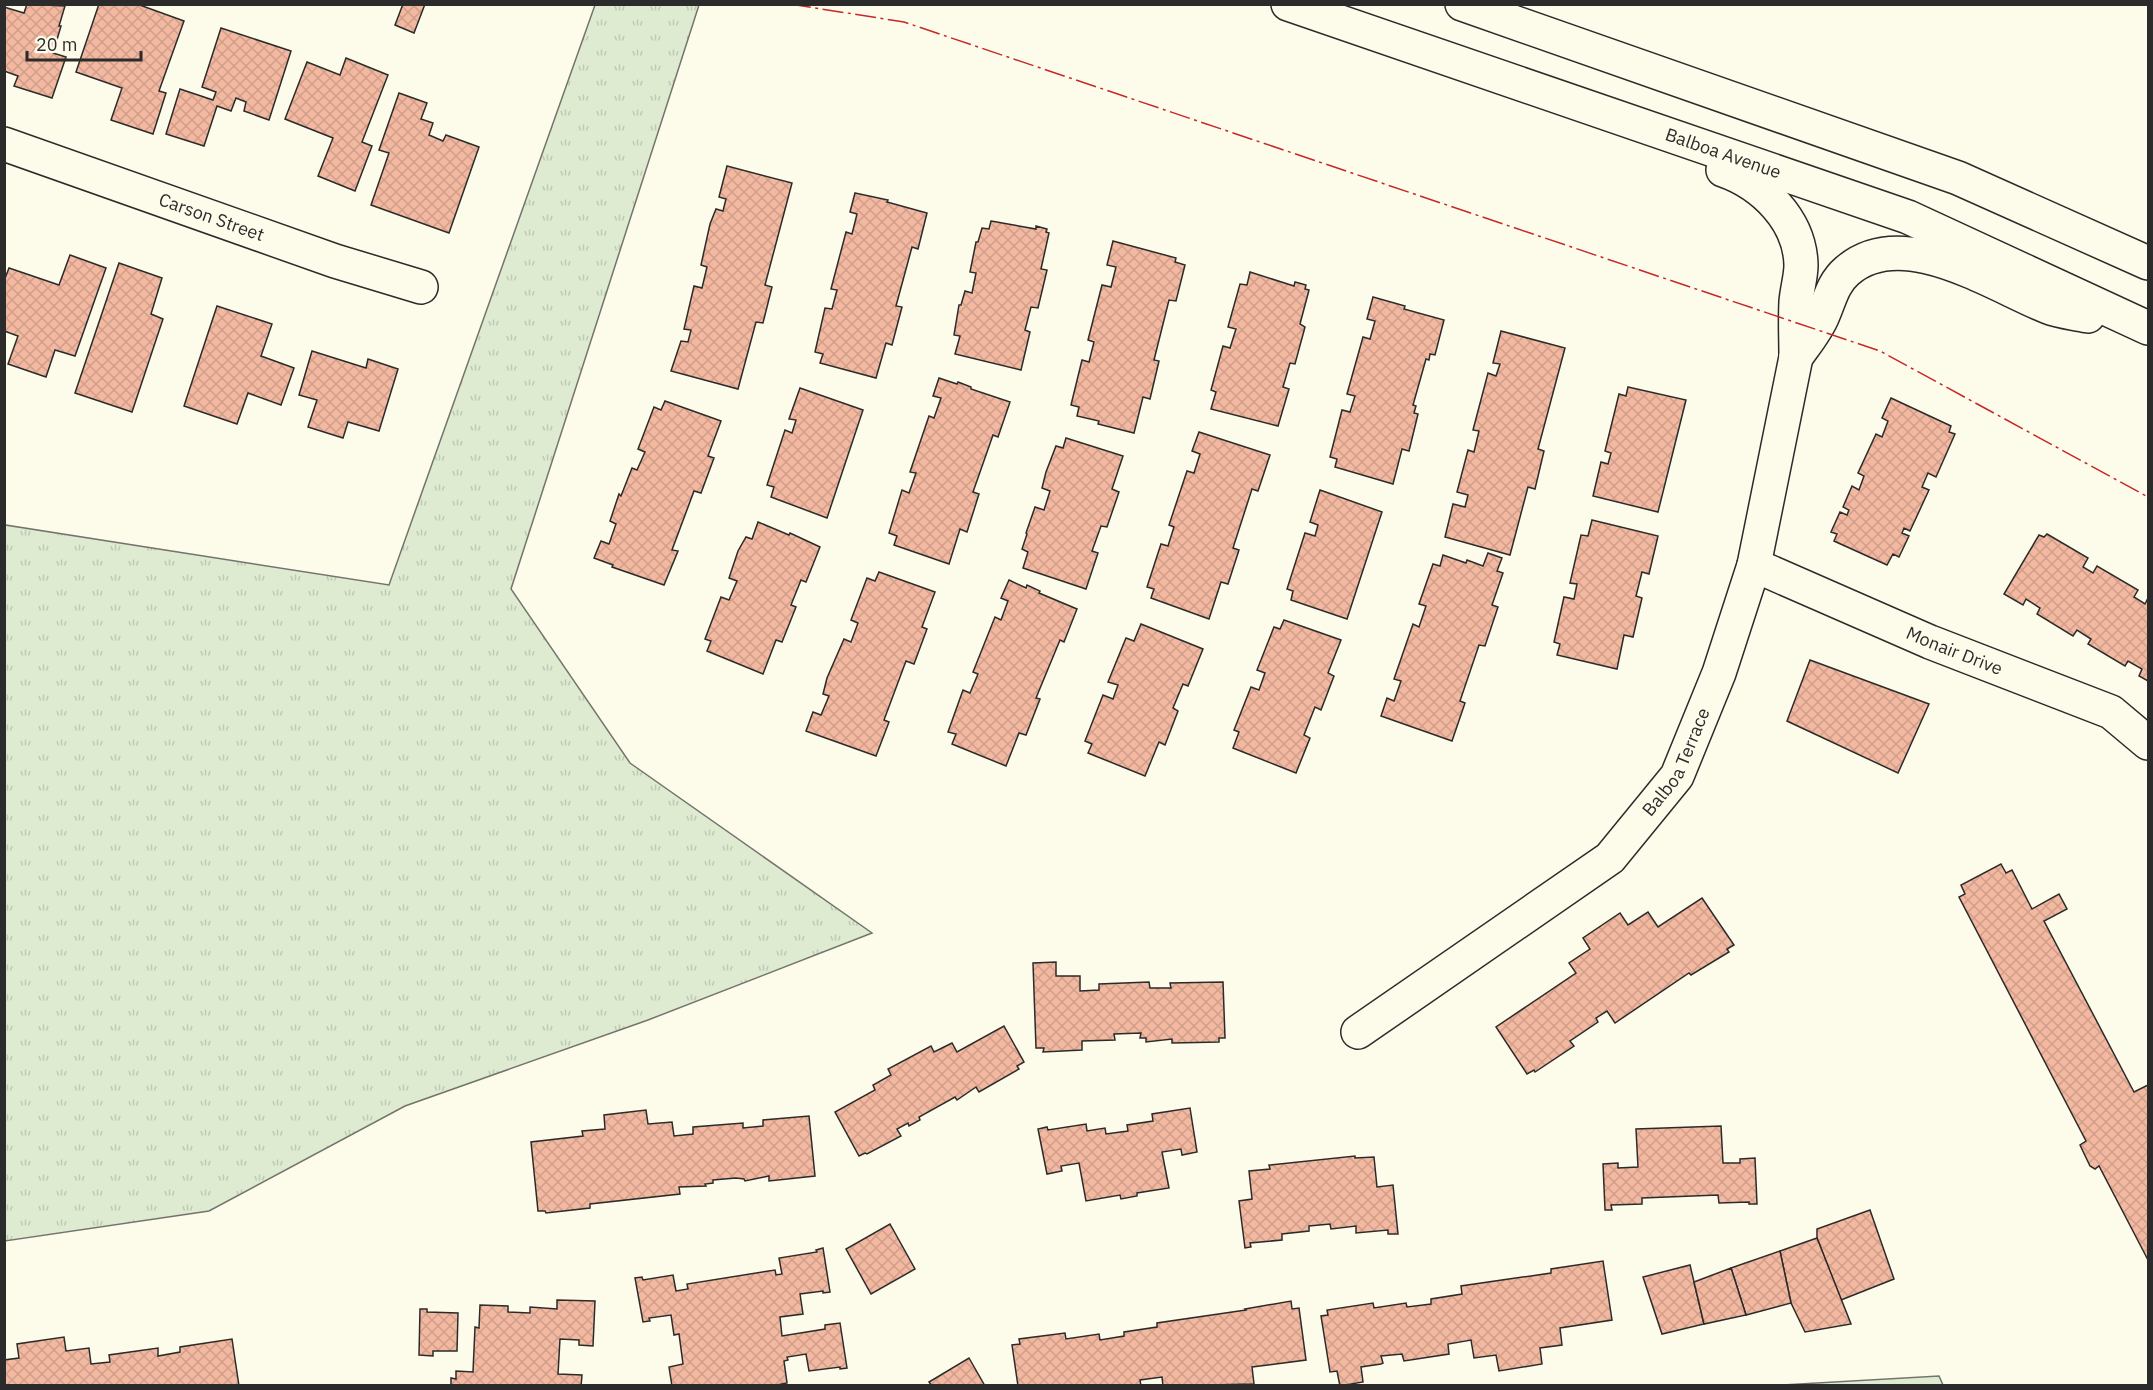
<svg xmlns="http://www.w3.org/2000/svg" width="2153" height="1390" font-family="'IBM Plex Sans',sans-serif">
  <defs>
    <pattern id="grass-tufts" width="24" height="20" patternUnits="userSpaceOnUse" patternTransform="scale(1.5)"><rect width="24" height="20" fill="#deebd1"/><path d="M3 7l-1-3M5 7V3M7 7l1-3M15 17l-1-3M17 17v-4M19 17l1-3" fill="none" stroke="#bfcab4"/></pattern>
    <pattern id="building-cross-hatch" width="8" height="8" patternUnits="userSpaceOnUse" patternTransform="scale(1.5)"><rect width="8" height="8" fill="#f2b8a0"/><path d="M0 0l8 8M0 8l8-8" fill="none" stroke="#d09e8a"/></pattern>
  </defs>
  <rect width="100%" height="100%" fill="#fdfbea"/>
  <g fill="url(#grass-tufts)" stroke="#74746e" stroke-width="1.5">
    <path d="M595 5H699L511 589 630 763 872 933 648 1020 405 1106 209 1211 5 1241V525L389 585Z"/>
    <path d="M1939 1376 1943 1385H1782Z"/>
  </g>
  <g fill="url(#building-cross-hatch)" stroke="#2b2b2b" stroke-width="1.5">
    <path d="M27 4 65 6 59 26H61L53 53 66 57 52 98 14 86 18 76 4 71V7L24 13Z"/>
    <path d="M99 4H137L184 21 159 91 166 93 153 134 111 120 122 88 76 72Z"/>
    <path d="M403 4H425L414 33 395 25Z"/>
    <path d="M221 28 291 51 269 120 244 111 246 102 236 98 231 111 217 106 204 146 166 134 180 89 213 100 216 92 202 87Z"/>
    <path d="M346 58 388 75 362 142 372 146 355 191 318 176 333 138 285 119 307 62 340 75Z"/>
    <path d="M399 93 427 103 421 119 433 123 429 135 443 141 446 135 479 147 449 233 371 205 389 153 379 150Z"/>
    <path d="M727 166 792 183 765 285 772 287 763 323 756 322 738 389 671 371 681 341 688 342 691 330 684 329 694 286 702 288 707 267 701 265 710 224 716 209 723 211 726 199 719 197Z"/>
    <path d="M855 193 888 200 887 202 927 213 918 249 912 247 896 306 902 307 892 345 886 343 876 378 820 363 823 354 815 352 825 308 832 309 837 290 831 289 846 232 852 234 857 214 850 212Z"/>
    <path d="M991 221 1036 229V226L1047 229 1046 232 1049 233 1041 269 1047 270 1038 308 1031 307 1025 330 1030 332 1021 370 955 354 960 336 954 335 959 305H961L965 291 972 293 976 273 970 272 976 242H978L982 228 989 229Z"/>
    <path d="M1113 241 1176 258 1175 262 1185 265 1176 301 1169 300 1154 360 1159 361 1150 399 1143 397 1134 433 1098 424 1099 421 1077 416 1079 407 1071 405 1082 360 1089 362 1094 342 1088 340 1102 285 1111 287 1116 267 1107 265Z"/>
    <path d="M70 255 106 268 75 356 55 350 46 377 8 364 18 336 4 331V281L9 268 59 285Z"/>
    <path d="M119 263 162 278 151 314 163 319 132 412 75 393Z"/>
    <path d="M1250 272 1294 286 1295 282 1306 285 1305 289 1309 290 1300 324 1305 327 1295 364 1290 363 1283 387 1289 389 1278 426 1211 409 1216 392 1211 390 1223 346 1230 348 1236 329 1228 327 1240 284 1247 285Z"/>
    <path d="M1373 297 1405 306 1404 309 1444 320 1435 355 1430 354 1429 360 1426 359 1413 405 1416 406 1414 413 1418 414 1409 451 1402 449 1393 484 1335 467 1337 459 1330 457 1342 410 1350 412 1355 396 1347 394 1363 337 1370 339 1375 321 1367 319Z"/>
    <path d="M217 306 272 324 261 356 294 368 281 405 248 393 237 424 184 406Z"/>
    <path d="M1501 331 1565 348 1538 449 1544 451 1535 489 1528 487 1510 555 1445 537 1453 504 1465 507 1468 495 1457 492 1468 450 1474 452 1479 431 1473 430 1488 373 1496 376 1500 364 1493 363Z"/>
    <path d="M312 351 366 368 368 359 398 369 379 431 348 422 343 438 308 427 317 400 299 395Z"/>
    <path d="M939 378 957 384 958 382 971 387V389L1010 402 998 437 993 435 973 492 979 494 967 532 960 529 949 564 894 545 897 536 889 533 902 490 909 493 916 473 910 472 929 416 934 418 941 398 933 396Z"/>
    <path d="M1628 387 1686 400 1658 512 1593 496 1601 462 1608 464 1611 453 1605 451 1619 394 1626 396Z"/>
    <path d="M800 388 863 410 827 518 771 497 774 487 767 485 785 430 792 433 796 420 789 419Z"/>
    <path d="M1891 398 1951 426 1949 432 1955 434 1936 477 1928 473 1922 487 1929 490 1910 531 1904 528 1902 533 1909 536 1899 557 1893 554 1887 565 1834 541 1837 534 1831 532 1840 512 1847 515 1849 510 1843 507 1852 486 1859 490 1864 476 1858 473 1876 434 1882 437 1888 421 1882 418Z"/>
    <path d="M665 401 721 421 708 456 714 458 701 493 694 491 672 550 678 551 664 585 612 567 613 565 594 558 601 541 609 544 616 524 610 521 619 494 621 496 632 468 637 470 645 452 638 449 654 407 661 410Z"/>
    <path d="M1199 432 1270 455 1258 491 1252 489 1233 548 1239 550 1228 584 1221 582 1209 619 1151 598 1154 589 1147 587 1161 544 1168 546 1174 527 1169 525 1187 471 1194 473 1200 454 1192 451Z"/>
    <path d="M1066 438 1123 456 1112 489 1119 492 1107 527 1101 526 1092 551 1098 553 1086 589 1023 568 1028 552 1022 549 1027 534 1026 533 1035 507 1044 510 1050 491 1042 488 1046 472 1056 446 1063 448Z"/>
    <path d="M1320 490 1382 512 1347 619 1291 600 1293 591 1287 589 1305 533 1315 536 1318 525 1310 522Z"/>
    <path d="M1592 520 1658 536 1649 574 1642 572 1636 596 1642 598 1633 637 1624 635 1617 669 1557 655 1560 644 1554 642 1564 597 1574 599 1577 584 1570 583 1581 535 1588 536Z"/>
    <path d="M758 522 789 535 790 533 820 547 806 582 801 580 791 605 796 607 782 642 776 640 763 674 707 651 711 641 705 639 721 597 729 600 737 581 729 578 738 551 746 537 752 539Z"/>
    <path d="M2047 534 2088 558 2083 567 2093 573 2097 566 2138 590 2134 597 2145 604 2148 598V681L2139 676 2142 669 2128 661 2125 666 2088 644 2091 639 2077 630 2073 636 2037 614 2040 608 2026 599 2023 605 2004 594 2039 535 2044 537Z"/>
    <path d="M1488 553 1502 558 1497 571 1503 573 1492 605 1498 607 1485 646 1479 645 1460 701 1465 703 1452 741 1381 716 1387 698 1394 701 1401 681 1394 679 1413 624 1419 627 1426 606 1419 604 1433 564 1440 566 1443 555 1466 563 1467 560 1483 566Z"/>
    <path d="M879 572 935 592 922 627 927 629 914 664 906 661 884 720 889 722 876 756 806 731 813 712 821 715 829 696 823 694 827 678 844 639 851 642 858 623 851 620 867 578 875 581Z"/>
    <path d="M1009 580 1026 588 1027 585 1040 591 1039 593 1077 609 1064 642 1060 640 1036 698 1040 699 1026 735 1019 733 1006 766 952 744 956 734 948 732 963 690 970 693 978 674 973 672 995 617 1001 620 1008 601 1001 598Z"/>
    <path d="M1284 620 1341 640 1328 673 1334 676 1321 710 1315 707 1304 735 1310 738 1296 773 1233 748 1239 732 1234 730 1251 687 1259 690 1265 673 1257 670 1274 627 1280 629Z"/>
    <path d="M1141 624 1203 649 1188 686 1183 684 1173 708 1178 711 1165 745 1159 742 1145 776 1088 753 1092 744 1085 741 1103 695 1113 699 1118 685 1108 682 1126 638 1134 641Z"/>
    <path d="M1810 660 1929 704 1898 773 1787 721Z"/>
    <path d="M2001 864 2006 873 2012 870 2032 909 2059 894 2067 909 2044 921 2134 1092 2148 1085V1260L2099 1166 2095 1169 2090 1166 2080 1145 2086 1141 1959 897 1965 894 1961 885Z"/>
    <path d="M1702 898 1734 945 1727 949 1729 952 1691 975 1689 973 1615 1023 1607 1011 1596 1018 1598 1022 1570 1041 1574 1046 1535 1072 1534 1070 1527 1074 1496 1027 1576 973 1569 963 1590 949 1583 938 1620 913 1628 925 1648 912 1658 927Z"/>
    <path d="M1056 962V976H1080V991L1099 990V984L1149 982 1150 988H1171L1170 983 1223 982 1225 1038H1219V1042L1172 1043V1039L1146 1042V1038H1140L1141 1033 1114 1034 1115 1040 1082 1041V1050L1043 1052 1044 1048H1036L1033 963Z"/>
    <path d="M1004 1026 1024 1062 1017 1066 1019 1069 979 1092 976 1087 957 1100 955 1097 919 1117 920 1120 909 1126 908 1123 897 1129 901 1136 867 1154 865 1153 859 1156 835 1112 875 1090 873 1085 891 1075 888 1069 931 1046 934 1052 952 1043 957 1052Z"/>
    <path d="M1190 1108 1197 1152 1182 1155 1181 1149 1162 1152 1169 1188 1137 1193V1196L1121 1199 1120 1195 1086 1201 1079 1163 1061 1166 1062 1171 1047 1174 1038 1129 1047 1127 1048 1130 1086 1124 1087 1131 1105 1128 1106 1134 1128 1131 1127 1125 1153 1121 1152 1114Z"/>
    <path d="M646 1110 648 1124 672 1122 674 1136 693 1134V1127L743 1123V1128L763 1126V1120L809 1116 815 1176 769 1181V1176L745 1181 744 1179 736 1178 713 1180V1183L705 1184 706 1186 679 1187 680 1194 590 1204V1208L546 1213 545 1211H538L531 1142 583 1136 582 1131 605 1129 604 1115Z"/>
    <path d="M1721 1126 1723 1163H1740V1159L1755 1158 1757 1204H1749V1202L1719 1203 1718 1195 1642 1198V1204L1611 1205 1612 1210H1605L1603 1164 1618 1163V1168L1638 1167 1636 1129Z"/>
    <path d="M1355 1156V1158L1374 1157 1377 1187 1393 1185 1398 1234H1388V1230L1356 1233V1226L1331 1229 1330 1224 1309 1226V1231L1282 1234V1240L1250 1243 1251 1247 1245 1248 1239 1201 1252 1199 1249 1171 1270 1169 1269 1165Z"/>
    <path d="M1870 1210 1894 1279 1841 1300 1817 1238V1229Z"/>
    <path d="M890 1224 915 1269 871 1294 846 1249Z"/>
    <path d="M1817 1238 1851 1324 1805 1332 1791 1303 1780 1251Z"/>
    <path d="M823 1248 830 1292 823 1293V1291L800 1294 803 1314 780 1317 782 1336 825 1329V1325L840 1323 847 1368 840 1369V1367L809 1371 806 1354 787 1357 788 1360 784 1361 787 1383 772 1386H672L669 1367 683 1364 679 1334 674 1335 671 1315 649 1318 650 1321 643 1322 635 1278 642 1277 643 1280 673 1275 676 1291 688 1289 687 1284 775 1270 776 1275 782 1274 779 1258 817 1252 816 1250Z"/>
    <path d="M1780 1251 1791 1303 1746 1315 1731 1268Z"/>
    <path d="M1603 1261 1612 1320 1560 1328 1562 1345 1540 1348 1542 1364 1499 1371 1496 1355 1474 1358 1471 1340 1448 1344 1449 1354 1404 1361 1402 1354 1381 1356 1383 1363 1381 1364 1361 1367 1363 1382 1340 1386 1337 1371 1330 1372 1321 1316 1328 1315 1327 1310 1373 1303 1374 1308 1406 1303 1407 1307 1431 1304V1299L1462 1294 1461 1286 1551 1273V1269Z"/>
    <path d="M1690 1265 1704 1324 1662 1334 1643 1277Z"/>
    <path d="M1731 1268 1746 1315 1704 1324 1694 1282Z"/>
    <path d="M557 1300 595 1301 593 1346 579 1345V1340L560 1339 558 1374 582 1375 581 1386H451V1378L456 1379V1371L473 1372 475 1327 479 1328 480 1305 508 1306V1312L530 1313V1307L557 1309Z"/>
    <path d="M1291 1301 1292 1309 1299 1308 1306 1360 1252 1367 1254 1384 1163 1386 1162 1377 1140 1380 1141 1386H1018L1012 1345 1020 1344 1019 1339 1065 1333 1066 1339 1099 1334 1100 1340 1124 1336V1332L1157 1327V1323L1246 1310 1245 1309Z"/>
    <path d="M420 1309H427V1312L458 1313 457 1351H433V1356L419 1355Z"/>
    <path d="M64 1337 66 1351 89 1348 91 1364 110 1362 109 1355 158 1348V1356L180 1352V1347L232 1339 239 1386H4V1360L19 1358 17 1344Z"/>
    <path d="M969 1358 985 1386H932L929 1382Z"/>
  </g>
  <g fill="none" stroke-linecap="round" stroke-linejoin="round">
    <g stroke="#2b2b2b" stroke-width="36">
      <g id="minor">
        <path id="s1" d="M4 144 335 261 421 287"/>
        <path id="s2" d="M1754 565 1930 642 2111 712 2148 743"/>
        <path id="s3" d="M1358 1032 1610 858 1677 776 1719 673 1754 565 1796 357"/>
      </g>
    </g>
    <g stroke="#2b2b2b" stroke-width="36">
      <g id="major">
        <path id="s4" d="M1288 4 1908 217 2148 328"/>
        <path d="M1462 4 1958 178 2148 263"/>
        <path d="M1723 170C1763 184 1800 220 1801 265 1801 277 1797 289 1796 302 1795 320 1796 339 1796 357"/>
        <path d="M1796 357C1805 344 1817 330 1823 315 1830 299 1833 283 1847 271 1902 223 1993 285 2048 307 2060 312 2075 313 2088 316"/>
      </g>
    </g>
    <use href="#minor" stroke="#fdfbea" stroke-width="33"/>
    <use href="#major" stroke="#fdfbea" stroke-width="33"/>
    <path stroke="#c62828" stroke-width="1.5" stroke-dasharray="21 4.5 3 4.5" stroke-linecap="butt" d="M790 4 904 22 1880 351 2148 497"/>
  </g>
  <g text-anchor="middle" stroke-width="4.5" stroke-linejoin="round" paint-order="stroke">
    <g font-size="18" fill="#2b2b2b" stroke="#fdfbea">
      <text dy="6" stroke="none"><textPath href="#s4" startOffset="460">Balboa Avenue</textPath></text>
      <text dy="6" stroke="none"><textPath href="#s1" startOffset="220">Carson Street</textPath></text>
      <text dy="6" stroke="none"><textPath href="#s2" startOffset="218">Monair Drive</textPath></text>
      <text dy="6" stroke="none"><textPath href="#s3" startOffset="424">Balboa Terrace</textPath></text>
    </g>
  </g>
  <rect width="2153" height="1390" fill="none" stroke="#2b2b2b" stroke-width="12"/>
  <path d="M27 51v9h114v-9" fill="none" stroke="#2b2b2b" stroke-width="3"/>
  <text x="36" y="51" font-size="18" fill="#2b2b2b" stroke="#fdfbea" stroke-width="4.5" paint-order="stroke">20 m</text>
</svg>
